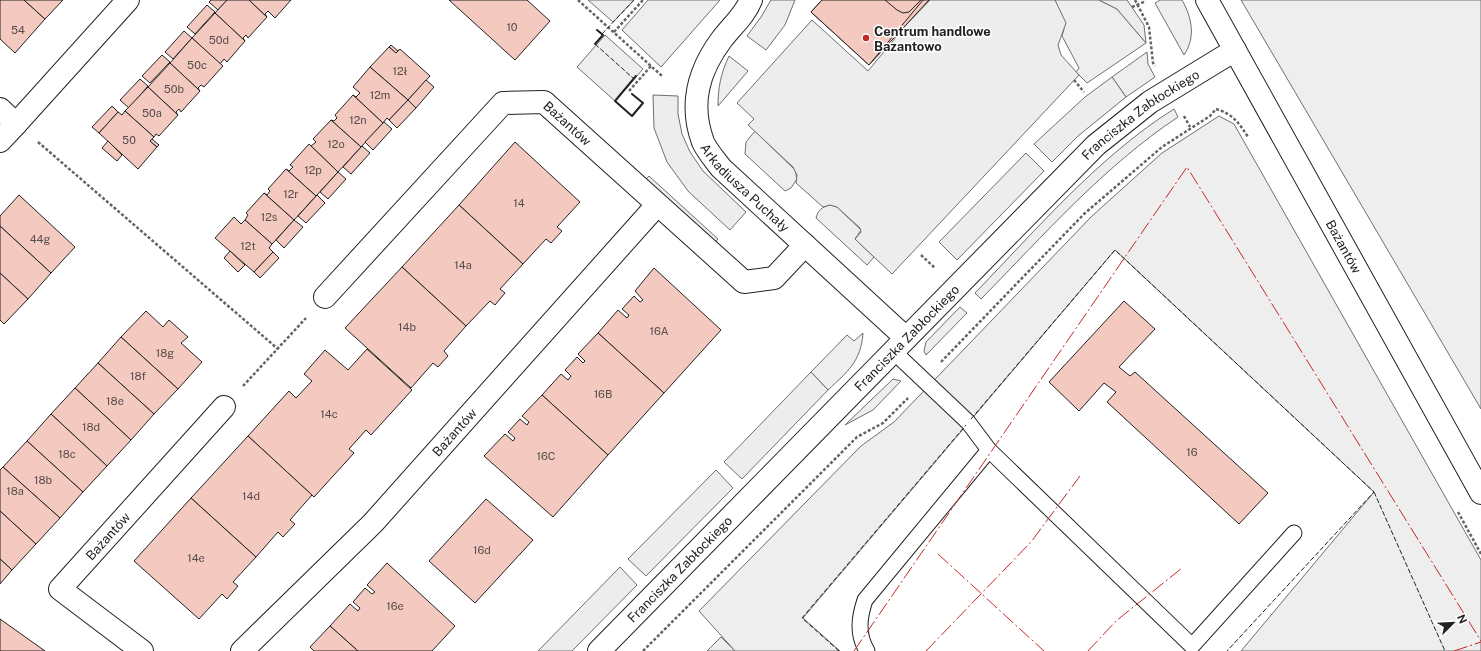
<svg xmlns="http://www.w3.org/2000/svg" width="1481" height="651" font-family="'Public Sans',sans-serif">
  <rect width="100%" height="100%" fill="#fff"/>
  <g fill="#eee" stroke="#6f6f6f">
    <path d="M588 0H634L613 22Z"/>
    <path d="M648 0H720L661 67 622 30Z"/>
    <path d="M1055 0H1099L1117 9 1146 43 1087 83 1076 72 1079 68 1062 36 1064 29Z"/>
    <path d="M1160 0H1182C1192 18 1196 37 1184 55L1155 3Z"/>
    <path d="M1241 0H1481V409Z"/>
    <path d="M605 35 643 69 615 101 577 67Z"/>
    <path d="M1147 52 1148 64 1155 77 1126 97 1112 77Z"/>
    <path d="M729 56 748 71 718 106C718 87 721 73 729 56Z"/>
    <path d="M1174 109 1178 117C1103 167 1044 235 981 299L975 293C1036 230 1099 156 1174 109Z"/>
    <path d="M1219 116 1234 124 1481 560V651H1241L1374 492 1115 250 803 618 840 651H735L699 611 861 446 894 422 1092 216 1162 153Z"/>
    <path d="M755 131 795 170 797 179 791 188 785 191 745 154 746 142Z"/>
    <path d="M830 205 837 207 861 230 855 239 874 257 867 265 816 218C818 210 822 207 830 205Z"/>
    <path d="M960 307 967 313 926 355 924 351 926 342Z"/>
    <path d="M863 333C861 362 847 372 828 390L811 372 847 335 854 341Z"/>
    <path d="M893 379 901 381 873 410 845 425Z"/>
  </g>
  <g fill="#ededed" stroke="#6f6f6f">
    <path d="M771 0H795L785 25 766 50 747 36 761 17Z"/>
    <path d="M930 0H1055L1066 23 1058 45 1061 55 1079 75 892 274 855 239 861 232 860 228 837 207 830 205 823 207 796 183 797 175 793 167 748 125 754 119 737 103 812 20 868 71 906 25Z"/>
    <path d="M1099 0H1127L1144 25 1146 43 1117 9Z"/>
    <path d="M1112 77 1126 97 1078 136 1052 162 1034 144 1085 97Z"/>
    <path d="M653 95 678 96V114L682 134 690 152 703 171 746 212 730 230 688 191 667 162 654 128Z"/>
    <path d="M1026 153 1044 171 957 260 939 242Z"/>
    <path d="M649 176 718 239 711 247 642 183Z"/>
    <path d="M811 372 828 390 742 479 724 462Z"/>
    <path d="M716 470 733 488 646 576 628 559Z"/>
    <path d="M620 567 637 585 572 651H538Z"/>
    <path d="M721 637 735 651H707Z"/>
  </g>
  <g fill="#f3c9c0" stroke="#222">
    <path d="M0 0H24L45 19 15 53 0 39Z"/>
    <path d="M24 0H63L45 19Z"/>
    <path d="M211 0H227L218 10 209 2Z"/>
    <path d="M227 0H249L267 17 248 38 246 35 243 38 245 41 215 13Z"/>
    <path d="M249 0H291L275 18 268 11 265 14 267 17Z"/>
    <path d="M449 0H527L550 21 515 60Z"/>
    <path d="M822 0H885L897 10 903 13 909 12 921 0H929L869 65 811 12Z"/>
    <path d="M822 0H923L869 65 811 12Z"/>
    <path d="M885 0H921L909 12 903 13 897 10Z"/>
    <path d="M207 5 215 12 195 34 187 27Z"/>
    <path d="M215 13 245 41 227 62 224 59 220 64 192 38Z"/>
    <path d="M184 31 192 38 173 59 165 52Z"/>
    <path d="M192 38 223 66 204 87 201 85 198 88 200 91 170 63Z"/>
    <path d="M391 45 398 51 396 53 389 47Z"/>
    <path d="M389 47 396 53 400 49 430 76 408 100 370 67Z"/>
    <path d="M162 55 170 62 150 83 142 76Z"/>
    <path d="M170 63 200 91 181 112 179 109 176 112 178 115 148 87Z"/>
    <path d="M370 67 408 100 389 120 387 118 383 123 353 95 356 97 360 93 353 87Z"/>
    <path d="M140 79 148 86 129 108 120 100Z"/>
    <path d="M426 80 434 87 416 108 408 100Z"/>
    <path d="M148 87 178 115 159 136 156 134 154 137 125 111Z"/>
    <path d="M353 95 383 123 361 147 331 120 334 121 337 118 335 115Z"/>
    <path d="M408 100 416 108 397 128 389 120Z"/>
    <path d="M112 106 118 112 99 133 92 127Z"/>
    <path d="M125 111 154 137 150 141 157 147 138 169 99 133 118 112 122 115Z"/>
    <path d="M331 120 361 147 338 172 311 146 316 142 313 139Z"/>
    <path d="M384 122 392 129 373 150 365 142Z"/>
    <path d="M152 139 159 145 157 147 150 141Z"/>
    <path d="M108 141 122 155 117 161 102 148Z"/>
    <path d="M515 142 580 202 557 227 562 231 551 243 546 239 523 264 459 205Z"/>
    <path d="M309 144 338 172 316 196 286 169 289 171 293 167 290 165Z"/>
    <path d="M362 146 370 153 351 174 343 167Z"/>
    <path d="M286 169 316 196 294 220 264 193 267 195 270 191 268 189Z"/>
    <path d="M338 172 346 179 328 199 320 192Z"/>
    <path d="M264 193 294 220 272 244 245 220 248 215 246 213Z"/>
    <path d="M19 195 75 247 51 273 0 226V216Z"/>
    <path d="M317 195 325 203 306 223 298 216Z"/>
    <path d="M459 205 523 264 500 289 505 293 495 305 490 301 466 326 402 267Z"/>
    <path d="M234 217 241 224 245 220 272 244 269 248 273 252 254 272 215 238Z"/>
    <path d="M294 220 303 227 284 248 276 240Z"/>
    <path d="M0 226 51 273 28 299 0 273Z"/>
    <path d="M230 251 245 265 238 272 224 258Z"/>
    <path d="M273 252 279 258 260 278 254 272Z"/>
    <path d="M402 267 466 326 444 351 448 356 438 367 433 363 411 388 345 328Z"/>
    <path d="M654 268 721 330 664 393 598 333 618 310 627 318 629 315 622 309 634 296 640 302 643 300 635 291Z"/>
    <path d="M0 273 28 299 4 324 0 320Z"/>
    <path d="M1124 301 1155 329 1119 367 1130 376 1135 372 1268 493 1239 524 1107 402 1116 392 1104 383 1079 411 1049 382Z"/>
    <path d="M146 311 163 327 169 320 188 337 181 343 202 362 178 389 121 337Z"/>
    <path d="M598 333 664 393 608 455 542 395 561 374 568 380 571 376 565 370 577 357 583 363 585 361 578 354Z"/>
    <path d="M121 337 178 389 154 414 98 363Z"/>
    <path d="M367 349 412 390 371 435 366 430 349 449 354 453 314 497 248 436 289 391 296 398 312 381 304 374 325 350 348 370Z"/>
    <path d="M98 363 154 414 131 440 75 388Z"/>
    <path d="M75 388 131 440 107 466 51 414Z"/>
    <path d="M542 395 608 455 553 517 484 456 505 434 513 441 515 438 508 432 520 419 527 425 529 422 522 416Z"/>
    <path d="M51 414 107 466 83 492 27 441Z"/>
    <path d="M248 436 312 495 290 520 295 524 283 537 278 532 256 557 191 498Z"/>
    <path d="M27 441 83 492 60 518 3 467Z"/>
    <path d="M3 467 60 518 36 544 0 511V470Z"/>
    <path d="M191 498 256 557 233 582 238 586 227 599 222 594 199 619 134 561Z"/>
    <path d="M486 499 533 540 475 603 429 561Z"/>
    <path d="M0 511 36 544 12 570 0 559Z"/>
    <path d="M0 559 12 570 0 584Z"/>
    <path d="M387 563 455 626 432 651H358L330 626 350 604 358 611 360 608 353 602 365 588 372 594 375 592 367 585Z"/>
    <path d="M0 619 45 651H0Z"/>
    <path d="M330 626 358 651H314L310 647Z"/>
  </g>
  <g fill="none" stroke-linecap="round" stroke-linejoin="round">
    <g stroke="#222" stroke-width="17">
      <g id="service">
        <path d="M893 351 968 422 989 450 1192 646 1294 533"/>
        <path d="M867 651C857 634 859 618 865 600L989 450"/>
      </g>
    </g>
    <g stroke="#222" stroke-width="24">
      <g id="minor">
        <path id="s1" d="M751 0C745 15 732 26 722 39 698 71 689 104 703 142 707 151 715 160 721 168L906 338"/>
        <path d="M0 109 16 124 0 141"/>
        <path d="M16 124 128 0"/>
        <path id="s2" d="M325 297 503 103 544 102 744 282 774 278 805 245"/>
        <path id="s3" d="M142 651 60 589 224 407"/>
        <path id="s4" d="M242 651 373 523 657 205"/>
        <path id="s5" d="M599 651 1096 145 1150 102 1235 50"/>
      </g>
    </g>
    <g stroke="#222" stroke-width="24">
      <g id="tertiary">
        <path id="s6" d="M1207 0 1481 493"/>
      </g>
    </g>
    <g stroke="#646464" stroke-width="2.5" stroke-dasharray="3 2" stroke-linecap="butt">
      <path d="M578 0 662 76"/>
      <path d="M1135 0 1149 27 1153 63 1155 66"/>
      <path d="M1132 7 1146 1"/>
      <path d="M614 32 643 0"/>
      <path d="M1074 80 1084 92"/>
      <path d="M629 91 651 66"/>
      <path d="M1184 116 1190 127"/>
      <path d="M38 142 278 349"/>
      <path d="M921 255 935 268"/>
      <path d="M941 362 1084 214 1162 147 1210 116 1216 109C1233 114 1239 123 1248 137"/>
      <path d="M243 386 306 318"/>
      <path d="M1458 512 1481 554"/>
      <path d="M643 651 857 437 883 423 908 398"/>
    </g>
    <use href="#service" stroke="#fff" stroke-width="15"/>
    <use href="#minor" stroke="#fff" stroke-width="22"/>
    <use href="#tertiary" stroke="#fff" stroke-width="22"/>
    <g stroke="#222" stroke-width="1" stroke-dasharray="5 2" stroke-linecap="butt">
      <path d="M602 34 634 0"/>
      <path d="M595 44 634 79"/>
      <path d="M971 419 1115 250 1374 492 1227 651"/>
      <path d="M1374 492 1445 651"/>
      <path d="M839 651 802 618 966 425"/>
    </g>
    <g stroke="#222" stroke-width="2">
      <path d="M595 44 603 35 597 30"/>
      <path d="M632 94 643 103 632 116 615 101 636 76"/>
    </g>
    <g stroke="#c62828" stroke-width="1" stroke-dasharray="14 3 2 3" stroke-linecap="butt">
      <path d="M938 554 1044 651"/>
      <path d="M854 651 1187 167 1481 641"/>
      <path d="M926 651 1031 542 1080 476"/>
      <path d="M1088 651 1116 621 1182 568"/>
      <path d="M1454 651 1481 642"/>
    </g>
  </g>
  <circle fill="#c62828" stroke="#fff" stroke-width="1.5" cx="866" cy="38" r="4"/>
  <g text-anchor="middle" stroke-width="3" stroke-linejoin="round" paint-order="stroke">
    <g font-size="11" fill="#564c4a">
      <text x="512" y="31">10</text>
      <text x="18" y="34">54</text>
      <text x="219" y="44">50d</text>
      <text x="197" y="69">50c</text>
      <text x="400" y="75">12ł</text>
      <text x="174" y="93">50b</text>
      <text x="380" y="99">12m</text>
      <text x="152" y="117">50a</text>
      <text x="358" y="124">12n</text>
      <text x="129" y="144">50</text>
      <text x="336" y="148">12o</text>
      <text x="313" y="174">12p</text>
      <text x="291" y="198">12r</text>
      <text x="519" y="207">14</text>
      <text x="269" y="221">12s</text>
      <text x="40" y="243">44g</text>
      <text x="248" y="250">12t</text>
      <text x="463" y="269">14a</text>
      <text x="407" y="331">14b</text>
      <text x="659" y="335">16A</text>
      <text x="165" y="357">18g</text>
      <text x="138" y="380">18f</text>
      <text x="603" y="398">16B</text>
      <text x="115" y="405">18e</text>
      <text x="329" y="418">14c</text>
      <text x="91" y="431">18d</text>
      <text x="1192" y="456">16</text>
      <text x="67" y="458">18c</text>
      <text x="546" y="460">16C</text>
      <text x="43" y="484">18b</text>
      <text x="15" y="495">18a</text>
      <text x="251" y="500">14d</text>
      <text x="482" y="554">16d</text>
      <text x="196" y="562">14e</text>
      <text x="395" y="610">16e</text>
    </g>
    <g font-size="13" font-weight="bold" fill="#222" stroke="#fff" text-anchor="start">
      <text x="874" y="36">Centrum handlowe<tspan x="874" dy="15">Bazantowo</tspan></text>
    </g>
    <g font-size="13" fill="#222" stroke="#fff">
      <text dy="5" stroke="none"><textPath href="#s5" startOffset="763">Franciszka Zabłockiego</textPath></text>
      <text dy="5" stroke="none"><textPath href="#s2" startOffset="336">Bażantów</textPath></text>
      <text dy="5" stroke="none"><textPath href="#s1" startOffset="221">Arkadiusza Puchały</textPath></text>
      <text dy="5" stroke="none"><textPath href="#s6" startOffset="282">Bażantów</textPath></text>
      <text dy="5" stroke="none"><textPath href="#s5" startOffset="439">Franciszka Zabłockiego</textPath></text>
      <text dy="5" stroke="none"><textPath href="#s4" startOffset="305">Bażantów</textPath></text>
      <text dy="5" stroke="none"><textPath href="#s3" startOffset="174">Bażantów</textPath></text>
      <text dy="5" stroke="none"><textPath href="#s5" startOffset="115">Franciszka Zabłockiego</textPath></text>
    </g>
  </g>
  <g transform="translate(1453 623) rotate(66)" stroke="#ffffff" stroke-width="3" paint-order="stroke">
  <path d="M0-3L7 15L0 10L-7 15Z" fill="#222222"/>
  <text y="-6" font-size="11" font-weight="bold" text-anchor="middle" fill="#222222">N</text>
  </g>
</svg>
